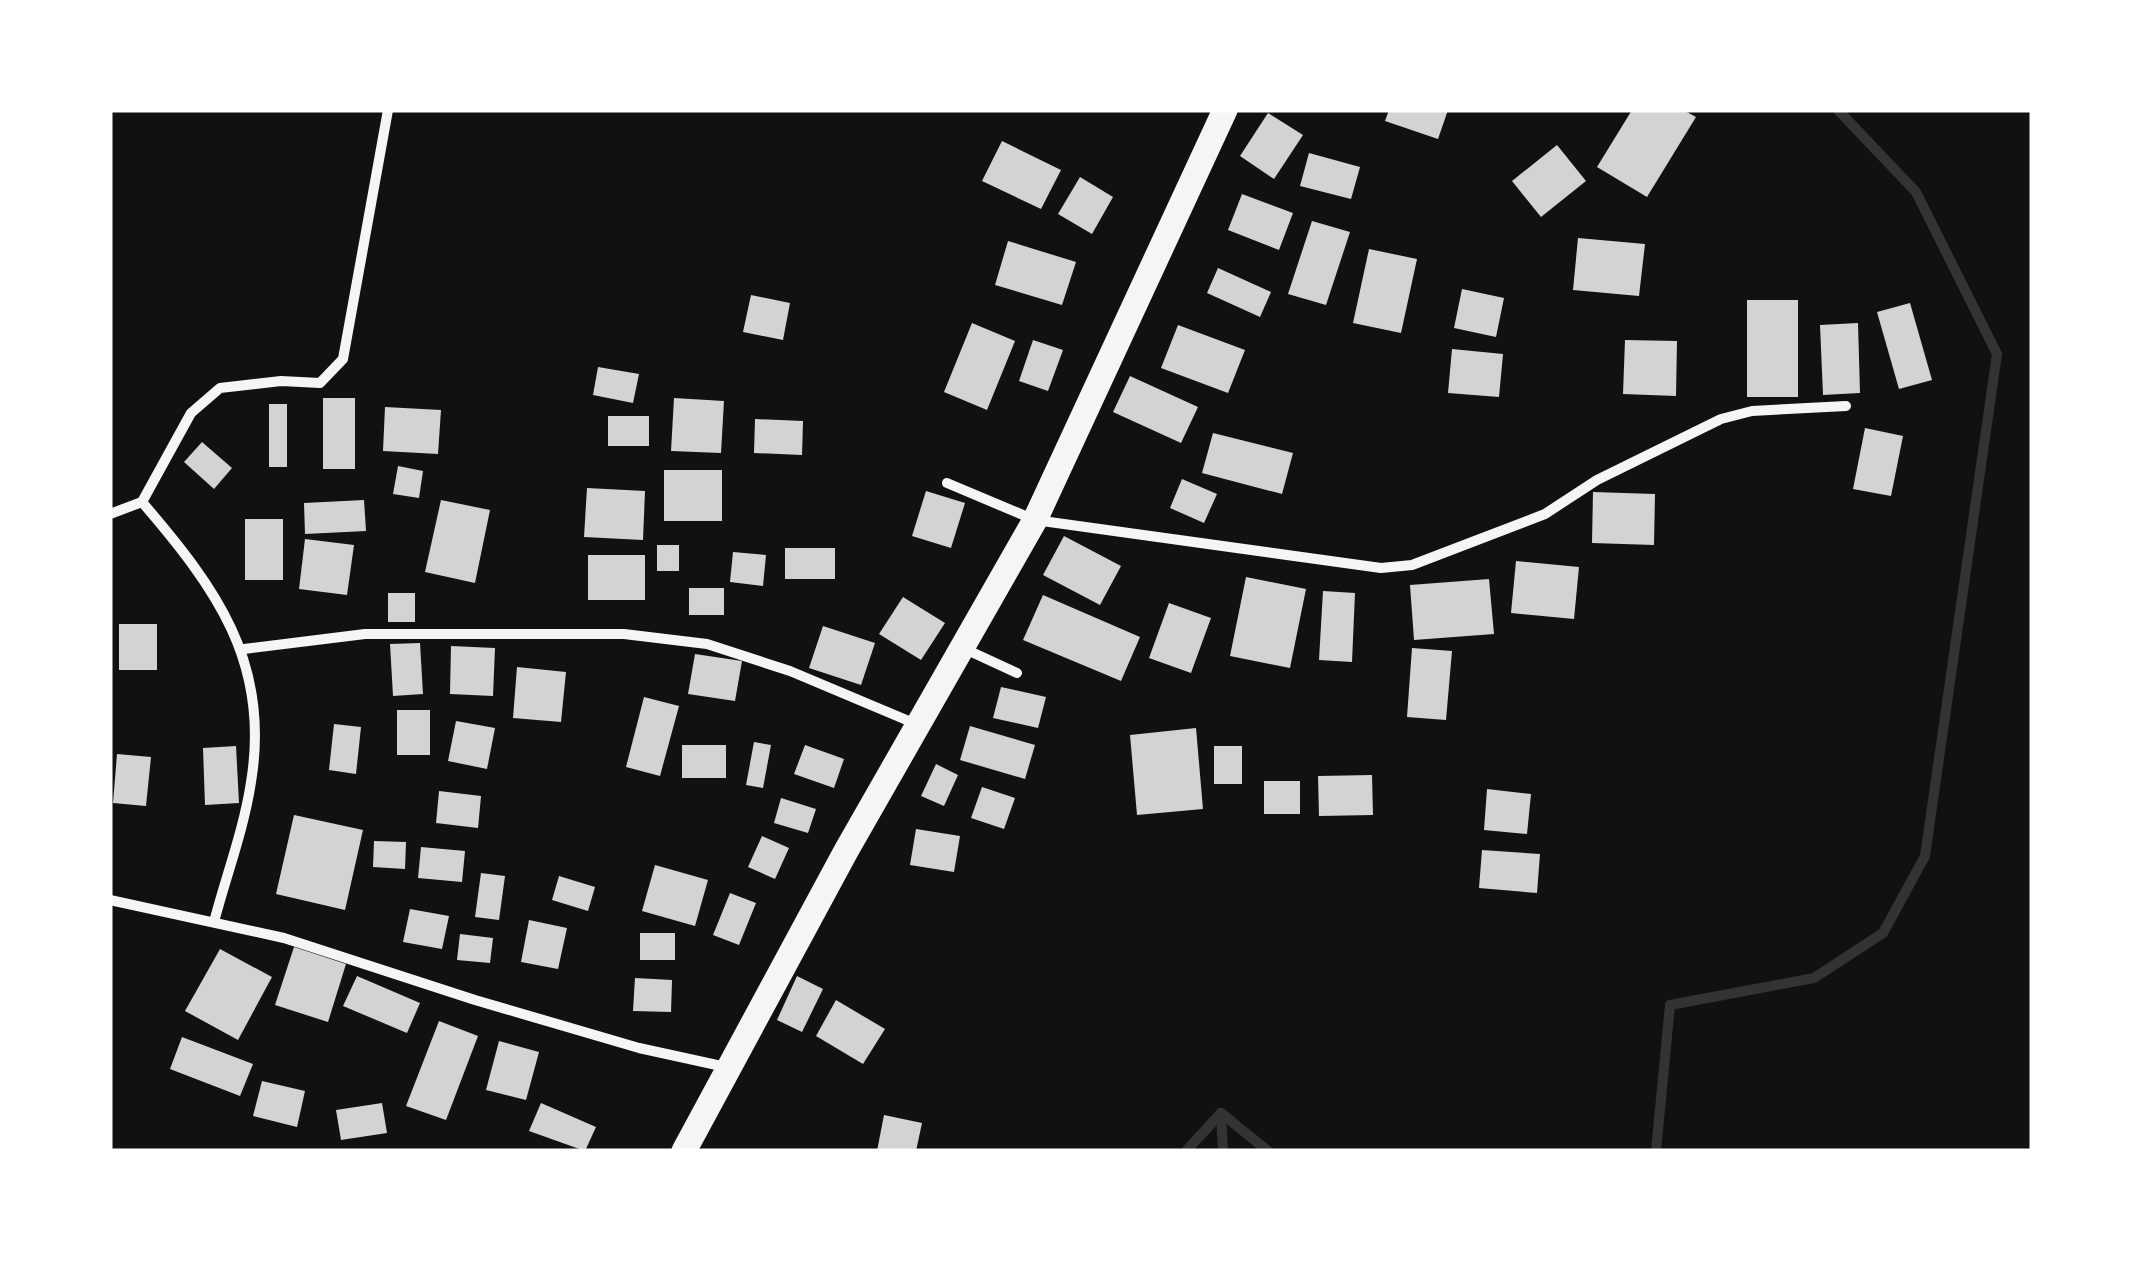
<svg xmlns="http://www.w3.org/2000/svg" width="2142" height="1261" font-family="'Fira Sans',sans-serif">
  <rect width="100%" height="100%" fill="#111"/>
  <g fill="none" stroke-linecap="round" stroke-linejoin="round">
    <g stroke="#333" stroke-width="10">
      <path d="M1221 1113 1268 1151"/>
      <path d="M1221 1113 1223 1151"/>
      <path d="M1186 1151 1221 1113"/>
      <path d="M1656 1151 1670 1005 1814 978 1883 933 1925 856 1997 354 1916 192 1838 110"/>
    </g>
  </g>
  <g fill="#d3d3d3">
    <path d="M1389 110H1448L1438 139 1385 121Z"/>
    <path d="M1632 110H1683L1696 117 1647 197 1597 167Z"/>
    <path d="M1268 113 1303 135 1274 179 1240 156Z"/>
    <path d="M1002 141 1061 170 1041 209 982 181Z"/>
    <path d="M1557 145 1586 181 1541 217 1512 181Z"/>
    <path d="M1309 153 1360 167 1351 199 1300 186Z"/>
    <path d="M1080 177 1113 197 1092 234 1058 214Z"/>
    <path d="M1242 194 1293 213 1279 250 1228 230Z"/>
    <path d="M1312 221 1350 232 1326 305 1288 294Z"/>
    <path d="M1578 238 1645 244 1639 296 1573 290Z"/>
    <path d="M1008 241 1076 262 1062 305 995 285Z"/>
    <path d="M1369 249 1417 259 1401 333 1353 323Z"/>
    <path d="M1218 268 1271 292 1260 317 1207 293Z"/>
    <path d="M1462 289 1504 298 1496 337 1454 328Z"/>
    <path d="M751 295 790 303 783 340 743 332Z"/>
    <rect x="1747" y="300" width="51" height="97"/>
    <path d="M1910 303 1932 380 1899 389 1877 312Z"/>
    <path d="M972 323 1015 341 987 410 944 392Z"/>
    <path d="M1858 323 1860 393 1823 395 1820 325Z"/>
    <path d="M1178 325 1245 350 1228 393 1161 368Z"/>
    <path d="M1033 340 1063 350 1048 391 1019 381Z"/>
    <path d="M1625 340 1677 341 1676 396 1623 394Z"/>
    <path d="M1452 349 1503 354 1499 397 1448 393Z"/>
    <path d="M598 367 639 374 633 403 593 395Z"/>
    <path d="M1130 376 1198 407 1181 443 1113 412Z"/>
    <rect x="323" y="398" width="32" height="71"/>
    <path d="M674 398 724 401 721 453 671 451Z"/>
    <rect x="269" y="404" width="18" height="63"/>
    <path d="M385 407 441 410 438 454 383 451Z"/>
    <rect x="608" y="416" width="41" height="30"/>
    <path d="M755 419 803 421 802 455 754 453Z"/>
    <path d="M1865 428 1903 436 1891 496 1853 489Z"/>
    <path d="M1213 433 1293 453 1282 494 1202 473Z"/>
    <path d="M202 442 232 468 214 489 184 462Z"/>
    <path d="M398 466 423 471 419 498 393 494Z"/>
    <rect x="664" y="470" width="58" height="51"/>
    <path d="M1182 479 1217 494 1204 523 1170 508Z"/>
    <path d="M587 488 645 491 643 540 584 537Z"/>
    <path d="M926 491 965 503 951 548 912 536Z"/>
    <path d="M1593 492 1655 494 1654 545 1592 543Z"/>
    <path d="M364 500 366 531 305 534 304 503Z"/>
    <path d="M441 500 490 510 475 583 425 572Z"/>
    <rect x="245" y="519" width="38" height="61"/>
    <path d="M1064 536 1121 566 1100 605 1043 575Z"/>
    <path d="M305 539 354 545 347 595 299 589Z"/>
    <rect x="657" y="545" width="22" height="26"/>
    <rect x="785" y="548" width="50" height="31"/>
    <path d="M733 552 766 555 763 586 730 582Z"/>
    <rect x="588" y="555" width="57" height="45"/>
    <path d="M1516 561 1579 567 1574 619 1511 613Z"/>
    <path d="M1246 577 1306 589 1290 668 1230 656Z"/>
    <path d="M1489 579 1494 634 1414 640 1410 585Z"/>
    <rect x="689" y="588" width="35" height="27"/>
    <path d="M1323 591 1355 593 1352 662 1319 660Z"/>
    <rect x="388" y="593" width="27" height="29"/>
    <path d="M1043 595 1140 637 1121 681 1023 640Z"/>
    <path d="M903 597 945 623 921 660 879 634Z"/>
    <path d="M1169 603 1211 618 1191 673 1149 658Z"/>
    <rect x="119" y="624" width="38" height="46"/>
    <path d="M823 626 875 643 861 685 809 668Z"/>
    <path d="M420 643 423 694 393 696 390 644Z"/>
    <path d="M451 646 495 648 493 696 450 694Z"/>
    <path d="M1412 648 1452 651 1446 720 1407 717Z"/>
    <path d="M695 654 742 661 735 701 688 694Z"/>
    <path d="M517 667 566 672 561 722 513 718Z"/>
    <path d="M1001 687 1046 697 1038 728 993 718Z"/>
    <path d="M644 697 679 706 660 776 626 767Z"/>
    <rect x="397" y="710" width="33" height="45"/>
    <path d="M456 721 495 728 487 769 448 761Z"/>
    <path d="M334 724 361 727 356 774 329 770Z"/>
    <path d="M970 726 1035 745 1025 779 960 760Z"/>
    <path d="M1196 728 1203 809 1137 815 1130 735Z"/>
    <path d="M754 742 771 745 763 788 746 785Z"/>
    <rect x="682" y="745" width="44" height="33"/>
    <path d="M805 745 844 759 834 788 794 774Z"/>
    <path d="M236 746 239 803 205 805 203 748Z"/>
    <rect x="1214" y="746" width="28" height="38"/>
    <path d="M117 754 151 757 146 806 113 803Z"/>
    <path d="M936 764 958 775 944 806 921 796Z"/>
    <path d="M1372 775 1373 815 1319 816 1318 776Z"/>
    <rect x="1264" y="781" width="36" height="33"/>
    <path d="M982 787 1015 798 1004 829 971 818Z"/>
    <path d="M1487 789 1531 794 1527 834 1484 830Z"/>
    <path d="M439 791 481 796 478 828 436 823Z"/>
    <path d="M781 798 816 809 808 833 774 823Z"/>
    <path d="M294 815 363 830 345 910 276 894Z"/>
    <path d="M916 829 960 836 954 872 910 865Z"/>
    <path d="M762 836 789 848 775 879 748 867Z"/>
    <path d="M374 841 406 842 405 869 373 867Z"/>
    <path d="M421 847 465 851 462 882 418 878Z"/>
    <path d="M1482 850 1540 854 1537 893 1479 888Z"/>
    <path d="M655 865 708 880 695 926 642 911Z"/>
    <path d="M481 873 505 876 499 920 475 917Z"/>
    <path d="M559 876 595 887 588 911 552 900Z"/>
    <path d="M730 893 756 903 739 945 713 935Z"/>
    <path d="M410 909 449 916 442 949 403 942Z"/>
    <path d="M529 920 567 928 558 969 521 962Z"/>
    <rect x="640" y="933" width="35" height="27"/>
    <path d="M460 934 493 938 490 963 457 960Z"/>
    <path d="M294 947 346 964 328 1022 275 1005Z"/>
    <path d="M220 949 272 977 238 1040 185 1011Z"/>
    <path d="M357 976 420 1003 407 1033 343 1006Z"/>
    <path d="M797 976 823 989 802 1032 777 1020Z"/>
    <path d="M635 978 672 980 671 1012 633 1011Z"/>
    <path d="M836 1000 885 1029 863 1064 816 1036Z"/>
    <path d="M439 1021 478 1036 446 1120 406 1106Z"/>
    <path d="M182 1037 253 1064 240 1096 170 1069Z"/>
    <path d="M499 1041 539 1052 526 1100 486 1090Z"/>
    <path d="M262 1081 305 1091 297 1127 253 1116Z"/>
    <path d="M382 1103 387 1133 341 1140 336 1110Z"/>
    <path d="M541 1103 596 1127 585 1151 529 1131Z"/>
    <path d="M884 1115 922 1123 916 1151H877Z"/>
  </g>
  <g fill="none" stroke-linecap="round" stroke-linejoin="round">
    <g stroke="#f5f5f5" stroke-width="10">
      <path d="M947 483 1035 520 1381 568 1412 565 1545 514 1597 480 1721 419 1752 411 1846 406"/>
      <path d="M142 502C215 587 271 662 251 782 244 829 226 876 214 922"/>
      <path d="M110 514 142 502 191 413 220 388 281 381 320 383 343 359 388 110"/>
      <path d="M244 649 365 634H624L707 644 790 671 916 724"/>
      <path d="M965 649 1017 673"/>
      <path d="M110 900 284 938 475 1000 639 1048 726 1067"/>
    </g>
    <path stroke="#f5f5f5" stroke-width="25" d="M684 1151 846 851 1035 520 1225 110"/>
  </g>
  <rect width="2142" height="1261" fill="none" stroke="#ffffff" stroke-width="225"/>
</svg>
